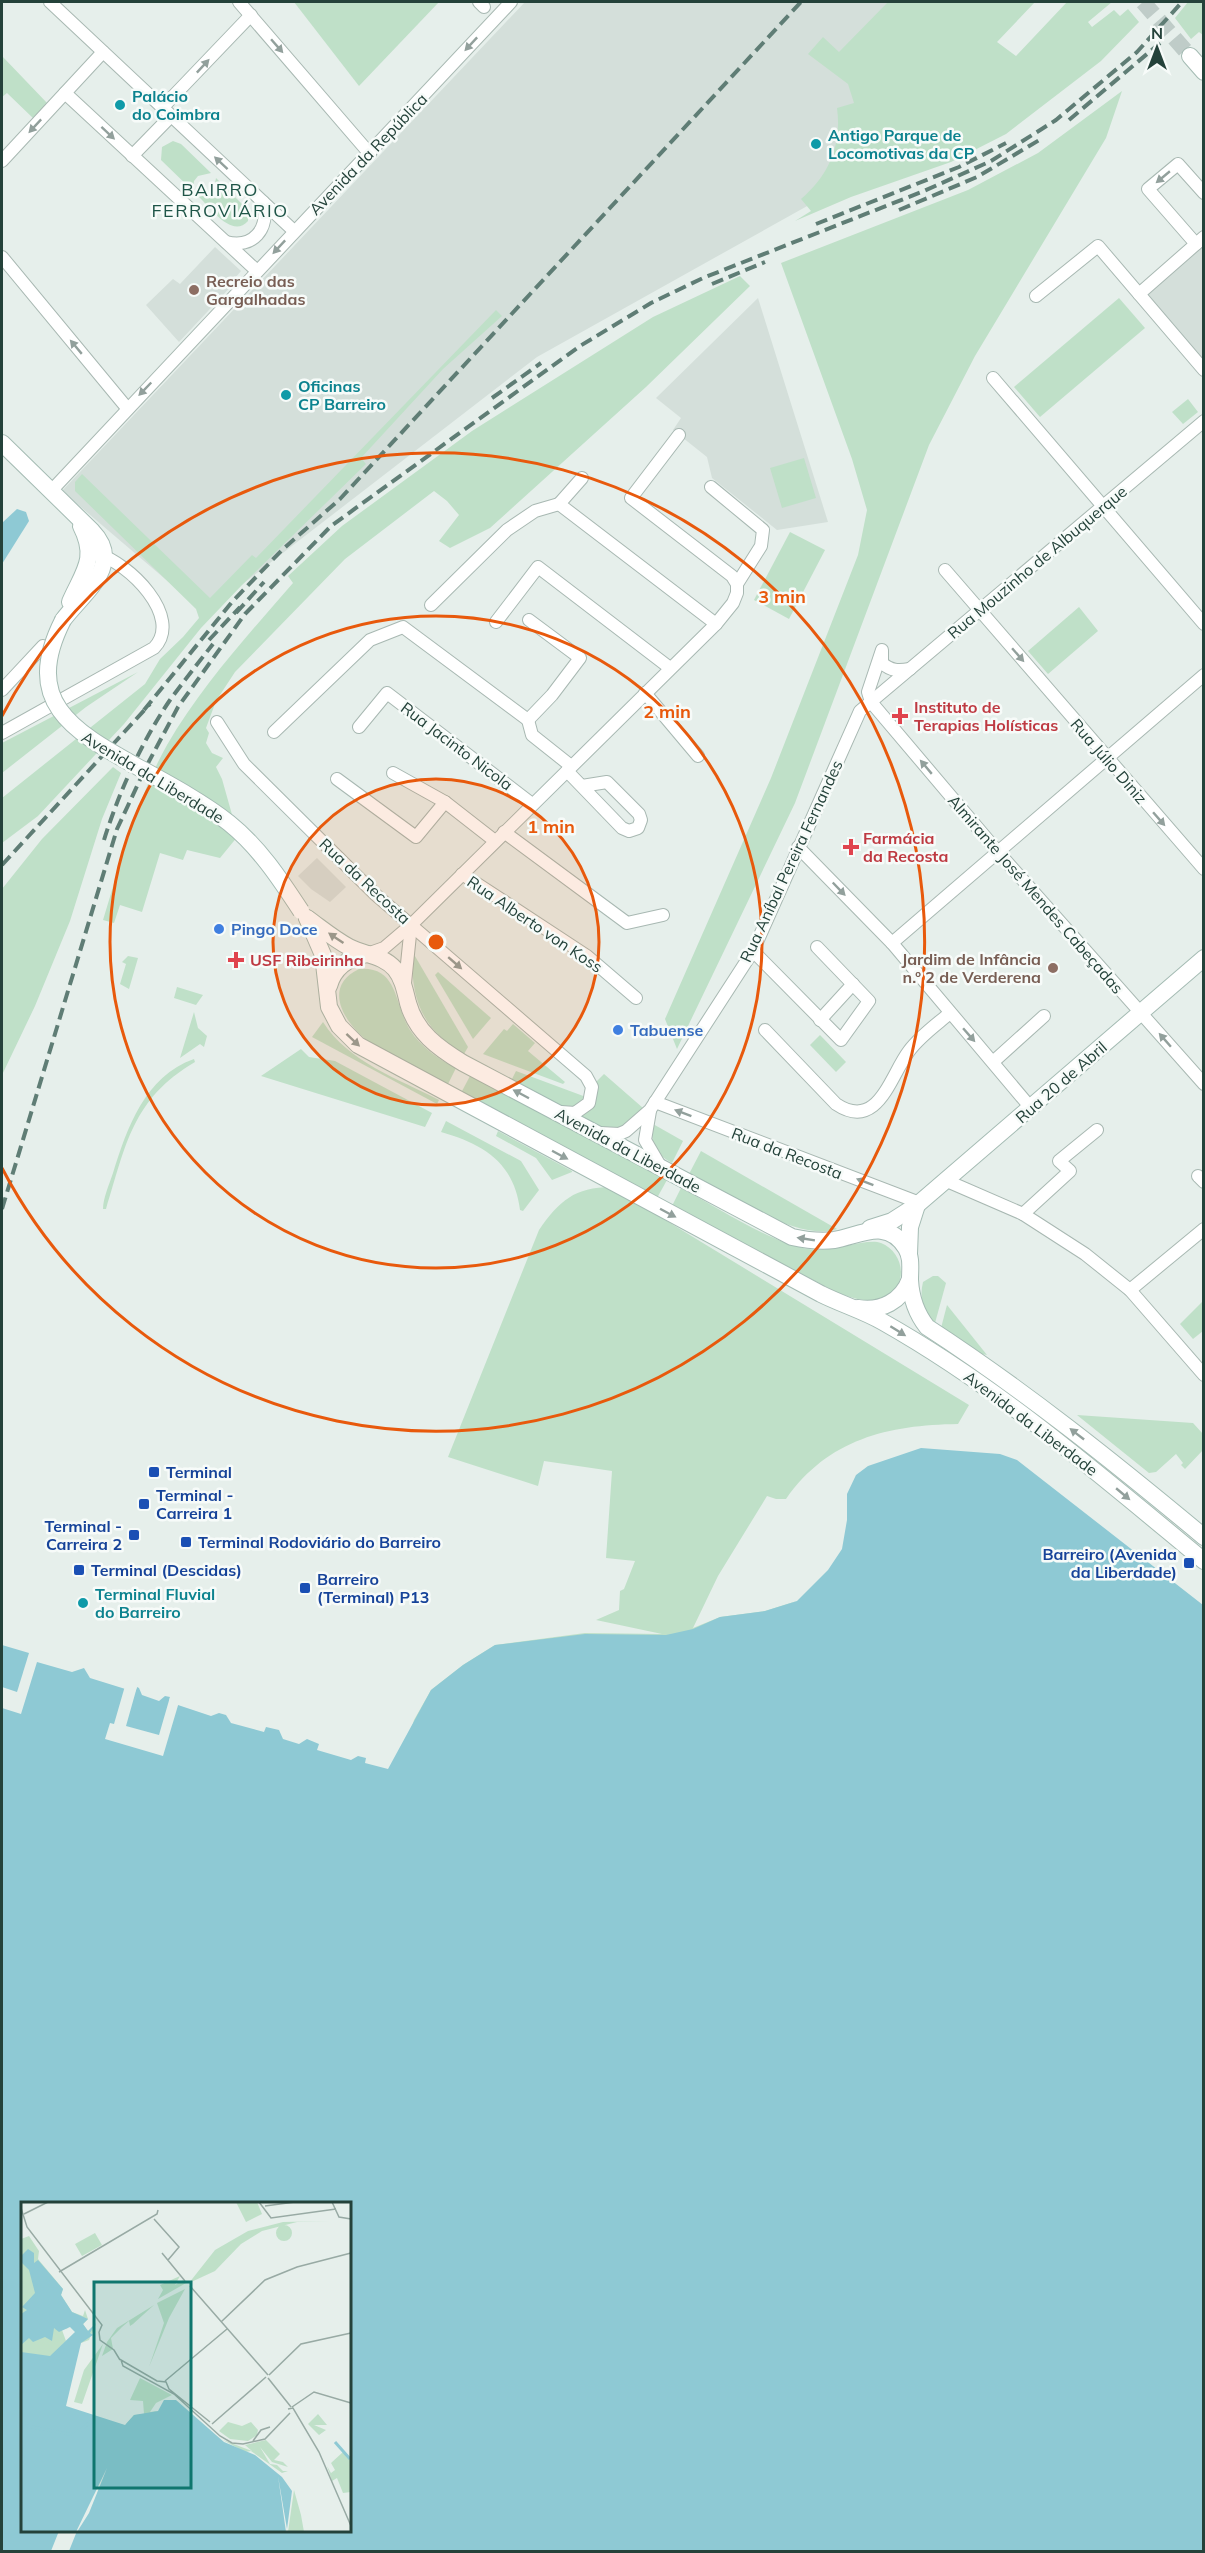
<svg xmlns="http://www.w3.org/2000/svg" width="1205" height="2553" font-family="Mulish,sans-serif">
  <rect width="100%" height="100%" fill="#e6efeb"/>
  <g fill="#d4dfda">
    <path d="M525 2H914L852 181 537 357 205 613 62 491Z"/>
    <path d="M1203 240V361L1146 294Z"/>
    <path d="M215 247 241 271 235 278 237 280 179 342 146 305 173 279 180 284Z"/>
    <path d="M758 298 828 522 777 530 712 478 707 457 673 430 681 418 656 398Z"/>
    <path d="M317 858 346 887 330 902 311 889 298 876Z"/>
  </g>
  <g fill="#bfe0c8">
    <path d="M294 2H439L359 86Z"/>
    <path d="M888 2H1035L997 42 1016 56 1067 2 1075 3 1112 2 1088 22 1092 27 1114 10 1120 16 1128 9 1139 22 1101 61 1006 134 951 162 851 197 795 221 811 211 801 199C829 175 842 145 837 108L854 103 848 84 808 54 823 37 839 52Z"/>
    <path d="M1188 2H1203V35L1199 32 1191 39 1175 18Z"/>
    <path d="M2 56 48 104 34 119 7 93 2 97Z"/>
    <path d="M1122 91 1106 138 975 356 929 445 795 803 677 1049 665 1019 771 778 858 555 867 510 852 459 781 263 968 190 1038 153Z"/>
    <path d="M173 141 181 144 211 173 198 176 194 181 193 191 161 160 162 147Z"/>
    <path d="M216 178 248 210V221C232 239 211 208 199 197L213 193Z"/>
    <path d="M740 276 750 286 646 387 490 528 450 548 439 541 459 515 447 501 434 491 345 559 235 672 216 701 206 728 209 733 206 743 212 753 223 758 216 767 222 779 238 836 220 858 187 850 183 860 160 853 142 912 120 905 114 923 103 920C121 862 137 798 167 745 202 685 248 635 293 583L288 576 342 526 472 431 653 317Z"/>
    <path d="M1119 298 1145 328 1040 417 1014 387Z"/>
    <path d="M496 310 502 316 443 369 361 458 366 464 242 585 201 628 124 724 38 816 2 843V798L145 684 160 659 183 637 199 618 196 609 75 491V482L82 474 210 598 252 555 256 558Z"/>
    <path d="M1188 399 1198 412 1183 424 1172 412Z"/>
    <path d="M804 458 816 498 782 508 770 468Z"/>
    <path d="M790 532 825 550 789 619 754 600Z"/>
    <path d="M1079 607 1098 631 1048 674 1028 651Z"/>
    <path d="M138 672 86 707 2 773V743Z"/>
    <path d="M113 767 121 773 102 819 70 921 35 1006 2 1075V889L42 839Z"/>
    <path d="M412 951 468 1047 464 1054C421 1028 411 1000 412 951Z"/>
    <path d="M128 956 138 958 129 989 120 984 126 964 122 962Z"/>
    <path d="M359 969C399 966 394 1005 410 1030 421 1047 438 1059 456 1068L447 1086C422 1072 392 1060 369 1042 345 1024 321 987 359 969Z"/>
    <path d="M438 972 491 1018 473 1039 435 975Z"/>
    <path d="M177 987 203 995 196 1005 174 998Z"/>
    <path d="M194 1012 198 1028 207 1036 204 1047 200 1044 180 1058Z"/>
    <path d="M323 1022C348 1062 399 1079 439 1100L437 1104 312 1037Z"/>
    <path d="M513 1024 535 1043 528 1051 565 1082 563 1084 483 1054 504 1029 507 1031Z"/>
    <path d="M820 1035 846 1062 836 1072 810 1045Z"/>
    <path d="M301 1049 309 1057 335 1061 432 1113 425 1127 261 1076Z"/>
    <path d="M194 1059 195 1062C132 1099 126 1145 106 1209H103C103 1198 109 1185 113 1173 127 1128 145 1076 194 1059Z"/>
    <path d="M516 1071 586 1097 575 1108H565L512 1079Z"/>
    <path d="M604 1074 643 1108C625 1134 607 1133 582 1116L596 1101V1082Z"/>
    <path d="M470 1076 667 1180 657 1198 461 1093Z"/>
    <path d="M446 1121 521 1161 539 1190 523 1211 520 1210C514 1162 483 1144 441 1132Z"/>
    <path d="M653 1124 683 1141 672 1163C655 1154 650 1143 653 1124Z"/>
    <path d="M498 1131 572 1171V1172L552 1180 536 1158 496 1136Z"/>
    <path d="M701 1151 837 1229C798 1243 724 1193 689 1174Z"/>
    <path d="M611 1187 969 1405 958 1424C888 1425 828 1439 786 1499H776L767 1496 718 1576 693 1628 720 1617 765 1611 797 1601 403 1761 414 1720 431 1690 463 1665 495 1645 585 1633 662 1634 596 1620 619 1610 620 1591 624 1589 635 1561 606 1558 612 1471 544 1461 538 1486 448 1457 539 1230C559 1201 575 1187 611 1187Z"/>
    <path d="M681 1188C715 1206 773 1244 809 1249 832 1253 867 1237 881 1243 897 1249 906 1269 898 1285 885 1309 856 1300 836 1292L672 1206Z"/>
    <path d="M933 1276H938L946 1283 935 1323C923 1312 919 1298 923 1282Z"/>
    <path d="M1203 1301V1331L1193 1339 1180 1324Z"/>
    <path d="M947 1305 987 1355 982 1354 941 1328Z"/>
    <path d="M1077 1415 1193 1423 1203 1434V1450L1185 1469 1181 1465 1183 1463 1176 1454 1156 1472 1149 1473Z"/>
  </g>
  <g fill="#8ec9d4">
    <path d="M17 509 26 512 29 521 2 564V523Z"/>
    <path d="M921 1448 1000 1454 1017 1460 1203 1605V2551H69L77 2531 350 2530V2204H22V2530L59 2531 51 2551H2V1708L21 1714 37 1662 72 1672 84 1668 90 1678 135 1692 137 1687 139 1688 142 1695 159 1701 165 1696 170 1697 169 1702 211 1716 219 1713 226 1715 231 1723 264 1732 266 1727 279 1730 283 1739 299 1744 307 1739 319 1744 317 1750 351 1760 358 1756 366 1758 365 1763 388 1769 431 1690 463 1665 495 1645 585 1634 666 1635 693 1629 720 1617 765 1611 797 1601 828 1570 842 1549 847 1520V1494L856 1475 868 1466Z"/>
    <path d="M2 1645 29 1653 17 1692 2 1687Z"/>
  </g>
  <path fill="#e6efeb" d="M125 1686 137 1687 126 1726 159 1735 170 1697 179 1702 163 1756 105 1739 110 1723 114 1724Z"/>
  <g fill="none" stroke-linecap="round" stroke-linejoin="round">
    <path stroke="#bfccc8" stroke-width="16" stroke-dasharray="16 8" stroke-linecap="butt" d="M1143 2 1190 56"/>
    <g stroke="#a8b8b2" stroke-width="14">
      <g id="street">
        <path d="M50 2 294 231"/>
        <path d="M239 2 370 154"/>
        <path d="M479 2 484 7"/>
        <path d="M65 93 257 271"/>
        <path d="M162 108 251 15"/>
        <path d="M132 156 171 116"/>
        <path d="M2 161 103 52"/>
        <path d="M226 242C253 249 270 229 263 202"/>
        <path d="M1196 244 1148 189 1178 164 1204 193"/>
        <path d="M2 257 127 408"/>
        <path d="M1139 294 1204 237"/>
        <path d="M1036 296 1098 246 1204 370"/>
        <path d="M993 378 1204 624"/>
        <path d="M679 435 631 498 732 576 737 584"/>
        <path d="M582 478 559 504 716 624"/>
        <path d="M52 490 511 2"/>
        <path d="M945 570 1204 869"/>
        <path d="M431 605 507 530 535 511 559 504"/>
        <path d="M496 622 538 567 670 668"/>
        <path d="M910 669C898 671 891 671 882 663V650L868 692 871 702 998 852 1204 1084"/>
        <path d="M2 690 43 646"/>
        <path d="M645 693 698 756"/>
        <path d="M528 720 532 735 571 766"/>
        <path d="M217 722 244 764 376 895 586 1076 592 1087 589 1103 575 1113 561 1112"/>
        <path d="M359 727 387 693 532 804"/>
        <path d="M274 732 370 640 403 627 528 720 552 695 580 658 529 620"/>
        <path d="M2 733 154 648C184 617 128 562 97 554"/>
        <path d="M567 771 622 828 629 831 638 828 641 820 639 814 607 782 582 786"/>
        <path d="M393 773 445 802 495 841"/>
        <path d="M337 779 416 837 445 802"/>
        <path d="M504 832 627 923 663 915"/>
        <path d="M798 847 892 943 1031 1108"/>
        <path d="M462 874 587 956 636 998"/>
        <path d="M892 943 1204 675"/>
        <path d="M753 951 841 1040 869 1001 817 947"/>
        <path d="M367 954 384 948 411 925 716 624 733 603 737 593V584L761 546 763 530 711 487"/>
        <path d="M405 983 411 925"/>
        <path d="M820 1020 853 984"/>
        <path d="M765 1030 836 1104C878 1132 890 1076 909 1051 920 1036 936 1025 950 1013"/>
        <path d="M993 1062 1044 1016"/>
        <path d="M655 1102 920 1203"/>
        <path d="M650 1111 645 1140 659 1164"/>
        <path d="M600 1133 619 1134 626 1131 650 1110 753 951 860 711 1204 421"/>
        <path d="M1198 1176 1204 1182"/>
        <path d="M947 1181 1023 1214 1085 1254 1130 1290 1204 1375"/>
        <path d="M1023 1214 1070 1171 1059 1161 1097 1130"/>
        <path d="M1130 1290 1204 1229"/>
      </g>
    </g>
    <g stroke="#a4bbb3" stroke-width="18">
      <g id="secondary">
        <path d="M1190 56 1204 72"/>
        <path d="M2 443 92 531C125 565 82 594 63 620"/>
        <path d="M70 602C83 572 98 559 81 526"/>
        <path d="M307 918C321 928 334 939 349 947 364 955 383 955 395 969 403 979 405 991 408 1003 416 1032 438 1048 463 1063L792 1237C806 1240 819 1242 834 1240 859 1236 887 1217 906 1248 912 1258 910 1268 910 1280 911 1298 916 1313 927 1327 1024 1390 1115 1463 1204 1537"/>
        <path d="M307 918 323 955 329 1007 339 1026 358 1045 821 1294C841 1304 864 1311 883 1322 1000 1388 1101 1476 1204 1561"/>
        <path d="M329 986C334 967 348 958 367 954"/>
        <path d="M870 1228 892 1221 917 1205 1204 958"/>
        <path d="M909 1254 910 1227 917 1205"/>
        <path d="M858 1308C881 1312 902 1301 910 1279"/>
      </g>
    </g>
    <use href="#street" stroke="#fff" stroke-width="12"/>
    <use href="#secondary" stroke="#fff" stroke-width="16"/>
    <g stroke="#5f7d75" stroke-width="4" stroke-dasharray="12 6" stroke-linecap="butt">
      <path d="M1069 120 1160 43"/>
      <path d="M899 210 977 177 1041 139"/>
      <path d="M816 224 959 167 1006 143"/>
      <path d="M712 284 765 262"/>
      <path d="M492 398 541 363"/>
      <path d="M236 613 264 582"/>
      <path d="M209 640 240 607"/>
      <path d="M144 710 232 602 282 550 340 499 801 2"/>
      <path d="M104 840C119 792 142 741 170 700 184 681 198 663 213 644"/>
      <path d="M2 865 150 704"/>
      <path d="M2 1209 117 829 146 767 178 707 245 614 331 526 580 346 651 303 703 278 924 191 991 161 1056 120 1137 52 1182 2"/>
    </g>
    <g stroke="#a4bbb3" stroke-width="18" stroke-linecap="butt">
      <path id="secondary-bridge" d="M63 620C22 701 71 730 136 766 167 783 201 801 229 823 259 847 280 879 301 911"/>
    </g>
    <use href="#secondary-bridge" stroke="#fff" stroke-width="16"/>
  </g>
  <defs><path id="oneway-solid" d="M-6-.8H1V-3.2L6.5 0L1 3.2V.8H-6Z" transform="scale(1.5)"/></defs>
  <g fill="#92a09c">
    <use href="#oneway-solid" transform="translate(471 44) rotate(133)"/>
    <use href="#oneway-solid" transform="translate(277 46) rotate(49)"/>
    <use href="#oneway-solid" transform="translate(203 66) rotate(-47)"/>
    <use href="#oneway-solid" transform="translate(35 126) rotate(133)"/>
    <use href="#oneway-solid" transform="translate(108 133) rotate(43)"/>
    <use href="#oneway-solid" transform="translate(221 163) rotate(-137)"/>
    <use href="#oneway-solid" transform="translate(1163 177) rotate(140)"/>
    <use href="#oneway-solid" transform="translate(279 247) rotate(133)"/>
    <use href="#oneway-solid" transform="translate(76 347) rotate(-130)"/>
    <use href="#oneway-solid" transform="translate(145 389) rotate(134)"/>
    <use href="#oneway-solid" transform="translate(1018 655) rotate(49)"/>
    <use href="#oneway-solid" transform="translate(926 767) rotate(-130)"/>
    <use href="#oneway-solid" transform="translate(1159 819) rotate(49)"/>
    <use href="#oneway-solid" transform="translate(839 889) rotate(46)"/>
    <use href="#oneway-solid" transform="translate(336 938) rotate(-146)"/>
    <use href="#oneway-solid" transform="translate(455 963) rotate(41)"/>
    <use href="#oneway-solid" transform="translate(969 1035) rotate(49)"/>
    <use href="#oneway-solid" transform="translate(353 1040) rotate(43)"/>
    <use href="#oneway-solid" transform="translate(1165 1040) rotate(-131)"/>
    <use href="#oneway-solid" transform="translate(521 1094) rotate(-152)"/>
    <use href="#oneway-solid" transform="translate(683 1113) rotate(-159)"/>
    <use href="#oneway-solid" transform="translate(560 1155) rotate(28)"/>
    <use href="#oneway-solid" transform="translate(865 1182) rotate(-159)"/>
    <use href="#oneway-solid" transform="translate(668 1213) rotate(28)"/>
    <use href="#oneway-solid" transform="translate(806 1239) rotate(-171)"/>
    <use href="#oneway-solid" transform="translate(898 1331) rotate(32)"/>
    <use href="#oneway-solid" transform="translate(1077 1434) rotate(-142)"/>
    <use href="#oneway-solid" transform="translate(1123 1494) rotate(40)"/>
  </g>
  <circle cx="436" cy="942" r="163" fill="#e8590c" fill-opacity=".12"/>
  <g fill="none" stroke="#e8590c" stroke-width="3">
    <circle cx="436" cy="942" r="163"/>
    <circle cx="436" cy="942" r="326"/>
    <path d="M2 716A489 489 0 1 1 2 1168"/>
  </g>
  <g fill="#0f9aa8" stroke="#f7fbf9" stroke-width="2">
    <circle cx="120" cy="105" r="6"/>
    <circle cx="816" cy="144" r="6"/>
    <circle cx="286" cy="395" r="6"/>
    <circle cx="83" cy="1603" r="6"/>
  </g>
  <g fill="#8d6e63" stroke="#f7fbf9" stroke-width="2">
    <circle cx="194" cy="290" r="6"/>
    <circle cx="1053" cy="968" r="6"/>
  </g>
  <g fill="#e0444e" stroke="#f7fbf9" stroke-width="2">
    <path d="M897 707h6v6h6v6h-6v6h-6v-6h-6v-6h6z"/>
    <path d="M848 838h6v6h6v6h-6v6h-6v-6h-6v-6h6z"/>
    <path d="M233 951h6v6h6v6h-6v6h-6v-6h-6v-6h6z"/>
  </g>
  <g fill="#3f7fe0" stroke="#f7fbf9" stroke-width="2">
    <circle cx="219" cy="929" r="6"/>
    <circle cx="618" cy="1030" r="6"/>
  </g>
  <g fill="#1a4fb4" stroke="#f7fbf9" stroke-width="2">
    <rect x="148" y="1466" width="12" height="12" rx="3"/>
    <rect x="138" y="1498" width="12" height="12" rx="3"/>
    <rect x="128" y="1529" width="12" height="12" rx="3"/>
    <rect x="180" y="1536" width="12" height="12" rx="3"/>
    <rect x="1183" y="1557" width="12" height="12" rx="3"/>
    <rect x="73" y="1564" width="12" height="12" rx="3"/>
    <rect x="299" y="1582" width="12" height="12" rx="3"/>
  </g>
  <g text-anchor="middle" stroke-width="5" stroke-linejoin="round" paint-order="stroke">
    <g font-size="16" font-weight="bold" fill="#0d838f" stroke="#f7fbf9" text-anchor="start">
      <text x="132" y="102">Palácio<tspan x="132" dy="18">do Coimbra</tspan></text>
      <text x="828" y="141">Antigo Parque de<tspan x="828" dy="18">Locomotivas da CP</tspan></text>
      <text x="298" y="392">Oficinas<tspan x="298" dy="18">CP Barreiro</tspan></text>
      <text x="95" y="1600">Terminal Fluvial<tspan x="95" dy="18">do Barreiro</tspan></text>
    </g>
    <g font-size="16" fill="#24423a" stroke="#f7fbf9">
      <text transform="translate(368 154) rotate(-46)" y="6">Avenida da República</text>
      <text transform="translate(1037 562) rotate(-40)" y="6">Rua Mouzinho de Albuquerque</text>
      <text transform="translate(457 746) rotate(37)" y="6">Rua Jacinto Nicola</text>
      <text transform="translate(1109 761) rotate(49)" y="6">Rua Júlio Diniz</text>
      <text transform="translate(153 777) rotate(31)" y="6">Avenida da Liberdade</text>
      <text transform="translate(791 861) rotate(-65)" y="6">Rua Aníbal Pereira Fernandes</text>
      <text transform="translate(365 881) rotate(43)" y="6">Rua da Recosta</text>
      <text transform="translate(1036 894) rotate(49)" y="6">Almirante José Mendes Cabeçadas</text>
      <text transform="translate(535 924) rotate(34)" y="6">Rua Alberto von Koss</text>
      <text transform="translate(1061 1082) rotate(-41)" y="6">Rua 20 de Abril</text>
      <text transform="translate(628 1150) rotate(28)" y="6">Avenida da Liberdade</text>
      <text transform="translate(787 1153) rotate(21)" y="6">Rua da Recosta</text>
      <text transform="translate(1031 1423) rotate(37)" y="6">Avenida da Liberdade</text>
    </g>
    <g font-size="16" font-weight="bold" fill="#785e54" stroke="#f7fbf9" text-anchor="start">
      <text x="206" y="287">Recreio das<tspan x="206" dy="18">Gargalhadas</tspan></text>
      <text x="1041" y="965" text-anchor="end">Jardim de Infância<tspan x="1041" dy="18">n.º 2 de Verderena</tspan></text>
    </g>
    <g font-size="16" font-weight="bold" fill="#be3a42" stroke="#f7fbf9" text-anchor="start">
      <text x="914" y="713">Instituto de<tspan x="914" dy="18">Terapias Holísticas</tspan></text>
      <text x="863" y="844">Farmácia<tspan x="863" dy="18">da Recosta</tspan></text>
      <text x="250" y="966">USF Ribeirinha</text>
    </g>
    <g font-size="16" font-weight="bold" fill="#366cbe" stroke="#f7fbf9" text-anchor="start">
      <text x="231" y="935">Pingo Doce</text>
      <text x="630" y="1036">Tabuense</text>
    </g>
    <g font-size="16" font-weight="bold" fill="#164399" stroke="#f7fbf9" text-anchor="start">
      <text x="166" y="1478">Terminal</text>
      <text x="156" y="1501">Terminal -<tspan x="156" dy="18">Carreira 1</tspan></text>
      <text x="122" y="1532" text-anchor="end">Terminal -<tspan x="122" dy="18">Carreira 2</tspan></text>
      <text x="198" y="1548">Terminal Rodoviário do Barreiro</text>
      <text x="1177" y="1560" text-anchor="end">Barreiro (Avenida<tspan x="1177" dy="18">da Liberdade)</tspan></text>
      <text x="91" y="1576">Terminal (Descidas)</text>
      <text x="317" y="1585">Barreiro<tspan x="317" dy="18">(Terminal) P13</tspan></text>
    </g>
    <g font-size="18" letter-spacing="1.5" fill="#1f5548" stroke="#f7fbf9">
      <text x="220" y="196">BAIRRO<tspan x="220" dy="21">FERROVIÁRIO</tspan></text>
    </g>
  </g>
  <g transform="translate(21 2202)">
    <rect width="330" height="330" fill="#e6efeb"/>
    <path d="M215 0H236L241 12 225 20ZM309 19 276 20 241 29 220 42 194 69 168 81 194 48 227 29 262 20ZM255 31a8 8 0 1 1 16 0a8 8 0 1 1-16 0ZM74 31 81 43 61 54 54 42ZM8 34 18 49 17 57 42 87 40 93 51 110 62 114 64 108 67 117 62 122 67 129 75 122 68 138 60 141 66 131 43 121 47 126 41 128 45 139 40 144 50 136 42 154 0 160V37ZM159 74 154 83 162 78 165 81 137 97 142 88 139 83ZM164 87 148 116 128 165 143 121 136 101ZM133 103 112 122 109 124 108 119 101 125 90 136 92 147 81 154 86 140 96 126ZM82 142 61 202 53 200 63 168ZM119 176 151 193 135 201 129 210 137 209 105 222 113 213 123 212 122 199 109 198ZM297 212 306 223H293L305 228 298 233 287 222ZM207 220 221 224 230 220 237 228 236 233 227 239 209 237 198 229ZM202 238 231 249 224 243 245 238 259 252 253 258 262 260 267 265 251 260 239 245 249 262 256 263 262 269H267L261 271 230 249 224 250ZM322 250 330 258V290L322 291 316 276 311 279 306 264 310 271 314 268 310 261ZM273 288 280 313 283 330H267Z" fill="#bfe0c8"/>
    <path d="M7 47 13 51V61L17 58 42 87 40 93 51 110 67 117 62 122 67 129 75 121 69 131 72 133 60 141 45 204 104 223 113 213 137 209 143 198H155L203 240 234 253 261 275 271 289 266 327 257 274 265 330H56L68 311 86 266 55 330H0V150L29 154 54 130 49 125 38 130 33 126 31 139 24 135 12 140 8 136 0 143V112L6 108 1 105 14 91 8 68 0 60V54Z" fill="#8ec9d4"/>
    <path fill="none" stroke="#8ec9d4" stroke-width="3" d="M0 223 53 233 72 218M314 240 329 257"/>
    <path fill="none" stroke="#98aaa4" stroke-width="1.5" d="M238 0 250 16 315 7M311 0 318 15 330 17M244 4 274 0M0 6 6 25 81 123 78 130M3 12 27 0M133 17 158 45 147 58M141 51 164 79M38 70 136 12 137 8M169 84 247 173M200 120 244 78 276 65 330 51M78 130 79 138 93 148 99 158M248 173 280 142 330 131M247 176 270 205M144 179 206 127M271 205 293 190 330 201M267 207 272 206 298 250 330 324M189 220 148 187 145 180 136 179 100 158 102 164 153 192 199 234 211 241 222 242 244 237 269 211M191 222 245 175M232 239 240 228 249 225"/>
    <path fill="#0f766e" fill-opacity="0.15" stroke="#0f766e" stroke-width="3" d="M73 80H170V286H73Z"/>
    <rect width="330" height="330" fill="none" stroke="#24423a" stroke-width="3"/>
  </g>
  <circle cx="436" cy="942" r="9" fill="#e8590c" stroke="#f7fbf9" stroke-width="3"/>
  <g font-size="18" text-anchor="middle" font-weight="bold" fill="#e8590c" stroke="#f7fbf9" stroke-width="5" stroke-linejoin="round" paint-order="stroke">
    <text x="782" y="603">3 min</text>
    <text x="667" y="718">2 min</text>
    <text x="551" y="833">1 min</text>
  </g>
  <rect width="1205" height="2553" fill="none" stroke="#24423a" stroke-width="6"/>
  <g transform="translate(1157 48)" stroke="#f7fbf9" stroke-width="4.5" paint-order="stroke">
  <path d="M0-4.5L10 22L0 15L-10 22Z" fill="#24423a"/>
  <text y="-9" font-size="16" font-weight="bold" text-anchor="middle" fill="#24423a">N</text>
  </g>
</svg>
